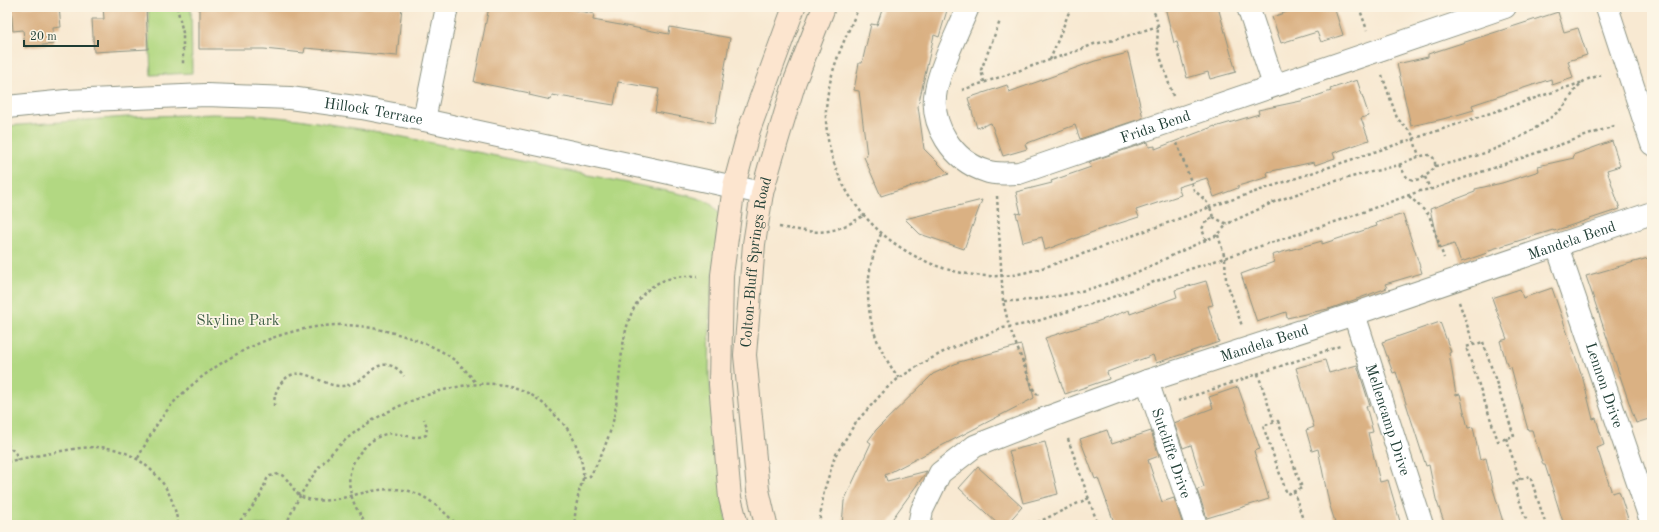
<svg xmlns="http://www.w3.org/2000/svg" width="1659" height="532" font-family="'Old Standard TT',serif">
  <rect width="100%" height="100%" fill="#fcf5e5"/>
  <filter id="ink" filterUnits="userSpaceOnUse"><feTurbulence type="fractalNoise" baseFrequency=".025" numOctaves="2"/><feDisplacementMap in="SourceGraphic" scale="8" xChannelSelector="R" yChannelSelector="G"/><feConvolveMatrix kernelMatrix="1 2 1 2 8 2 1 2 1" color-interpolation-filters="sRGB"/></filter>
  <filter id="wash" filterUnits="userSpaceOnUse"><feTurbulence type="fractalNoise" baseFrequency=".012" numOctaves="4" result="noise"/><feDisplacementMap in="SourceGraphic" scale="16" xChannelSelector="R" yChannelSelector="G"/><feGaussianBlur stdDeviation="0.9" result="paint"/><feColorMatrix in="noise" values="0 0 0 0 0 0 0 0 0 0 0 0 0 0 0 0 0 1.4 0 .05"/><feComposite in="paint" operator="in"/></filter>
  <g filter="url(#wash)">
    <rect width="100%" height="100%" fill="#f8e9d2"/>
    <g fill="#b2d882" stroke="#688a5b">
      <path d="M148 7H191L192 73 151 75Z"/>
      <path d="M212 114 255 115 298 119 379 132 686 195C701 199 713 201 720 216L710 307 709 375 727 525H7V126L127 117Z"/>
    </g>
    <g id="blocks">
      <g fill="#dab183">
        <path d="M11 7H59L61 27 53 28 54 44 25 47 23 30 13 31Z"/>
        <path d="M103 7H146L148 49 94 52 92 19H104Z"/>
        <path d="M199 7H402L397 56 305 48 304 53 264 49H199Z"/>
        <path d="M489 7H561L594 14 593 20 669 34 670 27 730 38 715 123 655 112 659 89 618 82 614 105 552 95 551 100 529 95 530 93 474 82Z"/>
        <path d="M883 7H948L939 37 934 35 918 106 924 149 949 174 881 196 864 157 867 156 859 91 854 90 859 63H862L871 24 877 25Z"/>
        <path d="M1165 7H1218L1236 72 1210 79 1208 72 1187 78 1177 42 1174 43Z"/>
        <path d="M1302 7H1334L1343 35 1321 42 1317 32 1281 43 1272 17Z"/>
        <path d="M1558 12 1564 32 1578 28 1587 55 1568 61 1573 78 1552 85 1551 79 1472 105 1474 110 1443 119 1411 126 1397 64 1428 57V54Z"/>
        <path d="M1128 53 1143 118 1080 139 1075 125 1025 144 1027 149 1003 156 991 123 977 128 968 98 1007 85 1009 92 1095 61Z"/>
        <path d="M1357 80 1369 116 1361 118 1369 140 1333 153 1335 158 1315 165 1314 162 1267 172 1268 177 1238 186V188L1214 197 1207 178 1178 187 1181 195 1136 210 1139 217 1101 229 1045 250 1042 237 1023 242 1016 213 1021 214 1016 192 1052 183 1051 181 1091 167 1089 162 1148 142 1149 147 1155 146V149L1215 126V127L1259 114 1258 110 1301 101 1331 91 1330 89Z"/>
        <path d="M1612 141 1620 166 1607 170 1620 209 1554 231 1553 230 1486 251 1487 253 1461 262 1454 244 1439 249 1430 209 1475 192V189L1502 183 1539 171 1538 166 1574 158 1573 155Z"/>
        <path d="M982 200 964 249 920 234 905 219Z"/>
        <path d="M1403 214 1422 273 1385 284 1387 288 1332 308 1287 318 1286 312 1257 322 1241 274 1274 262 1272 255 1322 241V244L1377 226 1376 223Z"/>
        <path d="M1648 258 1652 273V418L1636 423 1586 276Z"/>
        <path d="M1206 281 1213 305 1208 306 1219 342 1156 363 1153 355 1107 372 1109 379 1065 394 1045 338 1096 322 1129 310 1130 314 1177 297 1175 290Z"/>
        <path d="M1552 288 1583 379 1593 419 1596 418 1604 445 1597 448 1612 493 1619 491 1629 522 1618 525H1564L1545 465H1543L1532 430H1528L1511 367 1508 368 1500 341 1507 339 1492 298 1520 289 1523 298Z"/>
        <path d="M1440 322 1451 352 1449 353 1456 395 1460 394 1468 428 1473 427 1480 460 1486 458 1493 489 1504 525H1445L1436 499 1429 465 1426 466 1396 372 1393 373 1382 342Z"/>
        <path d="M1021 345 1034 398 885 475 887 481 927 471 888 525H842L844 501 871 443 868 441 876 430 933 374 959 362Z"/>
        <path d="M1325 360 1329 373 1357 365 1370 406H1366L1373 432 1368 433 1380 482 1388 480 1401 525H1336L1329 503 1318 449 1312 451 1306 430 1314 427 1296 368Z"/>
        <path d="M1238 387 1260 449 1254 451 1269 499 1207 518 1197 490 1204 487 1191 445 1183 448 1174 423 1213 408 1209 397Z"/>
        <path d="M1107 430 1112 444 1151 431 1159 456 1148 460 1162 502 1174 498 1183 525H1115L1098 478 1095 479 1080 439Z"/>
        <path d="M1045 442 1058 494 1023 503 1009 451Z"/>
        <path d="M978 467 1022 507 1006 525H999L959 488Z"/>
      </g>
    </g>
  </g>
  <g filter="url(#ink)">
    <use href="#blocks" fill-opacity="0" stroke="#8c9383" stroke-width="1"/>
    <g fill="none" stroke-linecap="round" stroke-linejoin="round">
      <g stroke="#8c9383" stroke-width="24">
        <g id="street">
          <path id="s1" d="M968 7C958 32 941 64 936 90 929 124 953 161 986 171 996 175 1008 173 1019 173L1505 7"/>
          <path d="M1248 7 1274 85"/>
          <path d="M1607 7 1652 144"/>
          <path id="s2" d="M7 107 66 101 206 95 290 98 362 108 424 120 762 193"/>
          <path d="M424 120 447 7"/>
          <path id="s3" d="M1557 246 1652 524"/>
          <path id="s4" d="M1354 314 1422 525"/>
          <path id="s5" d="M1147 381 1196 525"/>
          <path id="s6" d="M919 525 922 510 940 473 975 446 1049 417 1147 381 1354 314 1652 213"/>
        </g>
      </g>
      <g stroke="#8c9383" stroke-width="24">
        <g id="secondary">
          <path d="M737 525 730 498 720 384 722 275 734 186 749 130 794 7"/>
          <path id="s7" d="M766 525 758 490 745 355 754 244 762 193 771 161 795 81 824 7"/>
        </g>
      </g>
      <g stroke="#8c9383" stroke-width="2.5" stroke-dasharray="3 3" stroke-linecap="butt">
        <path d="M177 7 183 33V64"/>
        <path d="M859 7C844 41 828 73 826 110 823 204 909 280 1001 276 1029 275 1065 260 1091 251 1131 236 1171 222 1210 207L1213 217"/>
        <path d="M1151 7 1156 16 1158 26"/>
        <path d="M1359 7 1367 30"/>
        <path d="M1050 60 1071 7"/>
        <path d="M1382 75 1397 118 1412 134 1419 156"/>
        <path d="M984 82 981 70 1000 21"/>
        <path d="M962 90 1082 49 1094 44 1114 40 1158 26 1157 47 1173 96"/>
        <path d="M1177 143 1194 190 1205 200 1210 207 1583 82"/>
        <path d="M1399 165C1410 160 1419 155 1431 155L1435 160V166"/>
        <path d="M1425 177 1430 189"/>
        <path d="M997 196 1003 301"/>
        <path d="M1409 196 1429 215 1444 258"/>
        <path d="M1213 217 1227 224 1274 202 1328 183 1399 165C1402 169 1404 174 1407 177 1417 185 1430 174 1435 166 1481 158 1524 140 1560 110 1569 103 1574 88 1583 82 1588 78 1596 77 1601 75"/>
        <path d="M779 227C817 233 831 237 864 215"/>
        <path d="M881 234C859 285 865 334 899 378"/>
        <path d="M1218 235 1225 258 1226 280 1242 326"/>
        <path d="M1206 240 1202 229 1205 223 1213 217"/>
        <path d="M1459 302 1474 345"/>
        <path d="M1483 342 1514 436 1498 441 1466 347Z"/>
        <path d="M1257 374 1340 346"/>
        <path d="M1038 395 1034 391 1009 326 1003 301C1045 302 1099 289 1137 272 1164 260 1190 246 1218 235L1227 224"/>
        <path d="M1178 401 1258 374 1274 422"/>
        <path d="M274 406C274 397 276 388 283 381 301 361 322 388 343 386 348 385 353 384 358 381 365 378 369 372 375 368 386 361 397 366 404 376"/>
        <path d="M1278 421 1302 488 1287 494 1263 426Z"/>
        <path d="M1506 438 1520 480"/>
        <path d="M1068 439 1098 525"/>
        <path d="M7 444 16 454 18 460"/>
        <path d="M138 458C149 437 161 415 178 398 219 357 277 328 335 325 357 324 380 329 401 335 421 341 445 350 460 365 466 370 471 377 476 383"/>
        <path d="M7 462C22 458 37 456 52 453 90 445 119 441 150 469 167 484 175 503 178 525"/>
        <path d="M583 478 590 476C600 460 610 436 614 417 626 359 611 272 698 276"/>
        <path d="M1294 491 1303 520 1302 524"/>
        <path d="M236 525 250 510 260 496 267 479 270 476 279 474C291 478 292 494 305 498 319 503 336 500 350 496 401 483 420 486 457 525"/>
        <path d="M286 525C300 491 320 461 349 437 386 406 465 373 513 387 528 391 542 401 553 413 559 419 566 426 571 434 577 446 584 463 583 477 583 482 580 487 579 492 577 502 574 514 575 525"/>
        <path d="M367 525C348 500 340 471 365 447 371 441 378 436 386 434 399 431 413 441 426 435L427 427 424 419"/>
        <path d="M819 525 824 491 835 456 856 422 887 388 899 378 923 363 947 350 1003 328 1031 323 1104 300 1187 270 1344 219 1420 191 1432 189 1617 125"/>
        <path d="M1032 525 1089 498"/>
        <path d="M1528 525 1513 482 1530 476 1546 525"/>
      </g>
      <use href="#street" stroke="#fff" stroke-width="22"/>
      <use href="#secondary" stroke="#fce5cf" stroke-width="22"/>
    </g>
  </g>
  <g text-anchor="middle" stroke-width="3.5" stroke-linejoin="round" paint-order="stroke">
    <g font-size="15" fill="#1f3d34" stroke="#fcf5e5">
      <text dy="5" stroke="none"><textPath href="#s2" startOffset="368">Hillock Terrace</textPath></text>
      <text dy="5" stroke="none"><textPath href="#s1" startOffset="370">Frida Bend</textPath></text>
      <text dy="5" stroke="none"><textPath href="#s6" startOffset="732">Mandela Bend</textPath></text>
      <text dy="5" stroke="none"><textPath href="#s7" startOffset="265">Colton-Bluff Springs Road</textPath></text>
      <text dy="5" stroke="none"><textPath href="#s6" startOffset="408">Mandela Bend</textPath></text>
      <text dy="5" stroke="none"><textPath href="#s3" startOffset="147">Lennon Drive</textPath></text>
      <text dy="5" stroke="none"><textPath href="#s4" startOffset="111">Mellencamp Drive</textPath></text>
      <text dy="5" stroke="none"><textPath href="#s5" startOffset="76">Sutcliffe Drive</textPath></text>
    </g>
    <g font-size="15" fill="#3c5c44" stroke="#fcf5e5">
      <text x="238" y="325">Skyline Park</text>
    </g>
  </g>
  <rect width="1659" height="532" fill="none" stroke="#fcf5e5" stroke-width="24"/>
  <path d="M24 40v6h74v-6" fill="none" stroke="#1f3d34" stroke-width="2"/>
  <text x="30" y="40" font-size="12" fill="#1f3d34" stroke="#fcf5e5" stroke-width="3" paint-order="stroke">20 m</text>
</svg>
